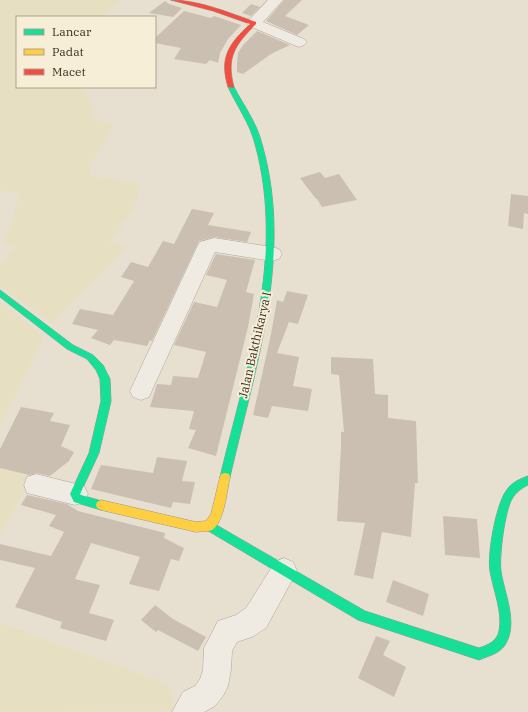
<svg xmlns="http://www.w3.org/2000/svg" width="528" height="712" font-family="'IBM Plex Serif',serif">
  <rect width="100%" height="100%" fill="#e7e0d1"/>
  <g fill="#e6dfc2">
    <path d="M0 0H121L106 16 113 17H17V87H78L85 92 93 109V118L114 125 90 166 91 176 138 182 140 187 134 209 110 242 127 246 105 271 52 323 0 286V266L14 247 2 242 13 221 19 193 0 191Z"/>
    <path d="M0 302 44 337 0 427Z"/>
    <path d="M0 468 24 474 29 480 0 537Z"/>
    <path d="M0 623 167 683 173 693 174 711 0 712Z"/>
  </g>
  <g fill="#cbbfb2">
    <path d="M284 0H302L285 16 309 25 297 35 266 21Z"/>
    <path d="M165 1 169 4 182 8 173 17 149 13Z"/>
    <path d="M251 4 260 7 251 16 242 13Z"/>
    <path d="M184 11 211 18 214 16 241 25 228 39 220 53 218 63 210 60 206 64 174 59 181 48 155 43V38Z"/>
    <path d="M257 31 290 45 271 54 243 74 237 72V64L238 53 243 45Z"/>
    <path d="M320 172 325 178 339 174 357 200 322 207 317 199H316L300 178Z"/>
    <path d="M511 194 528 196V214L524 213 523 229 508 226Z"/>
    <path d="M192 209 214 213 208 225 251 232 247 242 214 237 199 241 152 341 150 340 147 346 114 340 110 345 91 338 98 330 72 324 80 309 113 315 134 281 121 277 131 262 148 267 163 241 174 244Z"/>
    <path d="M216 254 255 260 246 292 254 294 248 327 216 456 188 448 196 430 189 429 194 411 150 407 157 384 171 385 173 376 198 378 206 352 174 345 194 302 217 307 227 280 206 275Z"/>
    <path d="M287 291 308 295 298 324 289 322 277 353 299 357 293 386 312 389 308 411 272 406 268 418 253 415 271 334 277 300 283 302Z"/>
    <path d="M331 357 373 359 375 394 388 395V418L416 421 418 483H415L411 537 382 532 373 579 354 575 365 523 337 521 341 446V432H344L339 375 331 374Z"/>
    <path d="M21 407 54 413 50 421 70 425 61 446 74 452 69 461 50 476 36 473 29 475 0 468V449Z"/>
    <path d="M157 457 187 461 182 481 195 482 190 504 173 502 171 508 91 489 101 465 153 473Z"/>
    <path d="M27 495 67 504 78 511 165 533 164 538 184 548 179 561 171 559 159 591 129 584 140 557 91 543 75 579 100 585 89 613 114 620 106 641 60 628 62 622 15 607 35 568 0 560V544L51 556 64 532 49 526 56 515 21 505Z"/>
    <path d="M443 516 477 519 480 558 445 555Z"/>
    <path d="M393 580 429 594 423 616 386 602Z"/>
    <path d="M155 605 173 619 206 637 198 651 158 630 156 632 141 620Z"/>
    <path d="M376 636 390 641 383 655 406 667 394 697 358 678Z"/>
  </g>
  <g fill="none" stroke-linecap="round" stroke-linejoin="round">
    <g stroke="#ada599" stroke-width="1">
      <g id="street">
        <path d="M268 0H283L263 22 304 39 307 42 304 45 299 47 294 45 249 26 247 23 249 20Z"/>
        <path d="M214 238 272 247 279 249 282 254 279 259 272 261 215 252 149 397 141 400 133 397 130 391 197 247 200 242Z"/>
        <path d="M36 474 84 486 88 494 84 502 75 505 27 493 24 485 27 477Z"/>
        <path d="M284 558 293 562 297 571 266 628 252 637 237 642 232 651 231 670 228 686 223 696 215 706 204 712H172L183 692 195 686 200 679 203 670 204 648 218 621 236 615 246 608 275 562Z"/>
      </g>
    </g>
    <g stroke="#9c958a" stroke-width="1">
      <g id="fast">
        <path d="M231 85 234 87C244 106 257 123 262 144 294 255 255 368 230 477L229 480 225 481 221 480 220 477C246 368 286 256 255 144 250 124 237 106 228 87Z"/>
        <path d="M0 290 73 345 93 355 103 365 110 379 111 401 99 453 80 494 81 495 105 502 106 505 105 508 101 510 74 502 70 494 89 453 101 401 100 379 96 370 87 359 67 349 0 297Z"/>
        <path d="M528 476V485C522 488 516 492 512 499 505 511 499 556 501 571 504 593 519 623 505 645 499 654 488 656 479 660L358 620 205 529 204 526 205 523 209 521 213 523 365 611 479 648C488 645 497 641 499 631 503 612 493 590 490 571 487 554 496 505 506 491 511 483 519 479 528 476Z"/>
      </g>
    </g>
    <g stroke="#9c958a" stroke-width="1">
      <path id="slow" d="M225 473 229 474 230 477C227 490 224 523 212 530 208 532 201 531 196 532L101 510 97 508 96 505 97 502 101 500 196 522 206 521 211 514 220 477 221 474Z"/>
    </g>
    <g stroke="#9c958a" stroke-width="1">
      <path id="jam" d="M171 0C200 0 229 13 256 22V24C235 45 226 57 234 87L233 88 228 87C219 57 229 44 250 24L213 11Z"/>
    </g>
    <use href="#street" fill="#efebe3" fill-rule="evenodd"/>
    <use href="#fast" fill="#16e098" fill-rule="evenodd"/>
    <use href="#slow" fill="#ffcf43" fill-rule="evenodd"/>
    <use href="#jam" fill="#f24e42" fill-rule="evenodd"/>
  </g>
  <g text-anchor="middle" stroke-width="4" stroke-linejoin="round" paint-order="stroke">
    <g font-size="12" fill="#3d2e20" stroke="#f7eed8">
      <text transform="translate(255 345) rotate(-77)" y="4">Jalan Bakthikarya I</text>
    </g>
  </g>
  <rect x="16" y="16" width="140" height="72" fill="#f7eed8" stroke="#ada18e"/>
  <rect x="24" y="29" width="20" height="6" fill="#16e098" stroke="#ada18e"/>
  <text x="52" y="36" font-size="12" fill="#3d2e20">Lancar</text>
  <rect x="24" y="49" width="20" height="6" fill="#ffcf43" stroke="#ada18e"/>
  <text x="52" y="56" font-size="12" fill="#3d2e20">Padat</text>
  <rect x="24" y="69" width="20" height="6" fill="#f24e42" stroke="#ada18e"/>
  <text x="52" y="76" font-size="12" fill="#3d2e20">Macet</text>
</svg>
